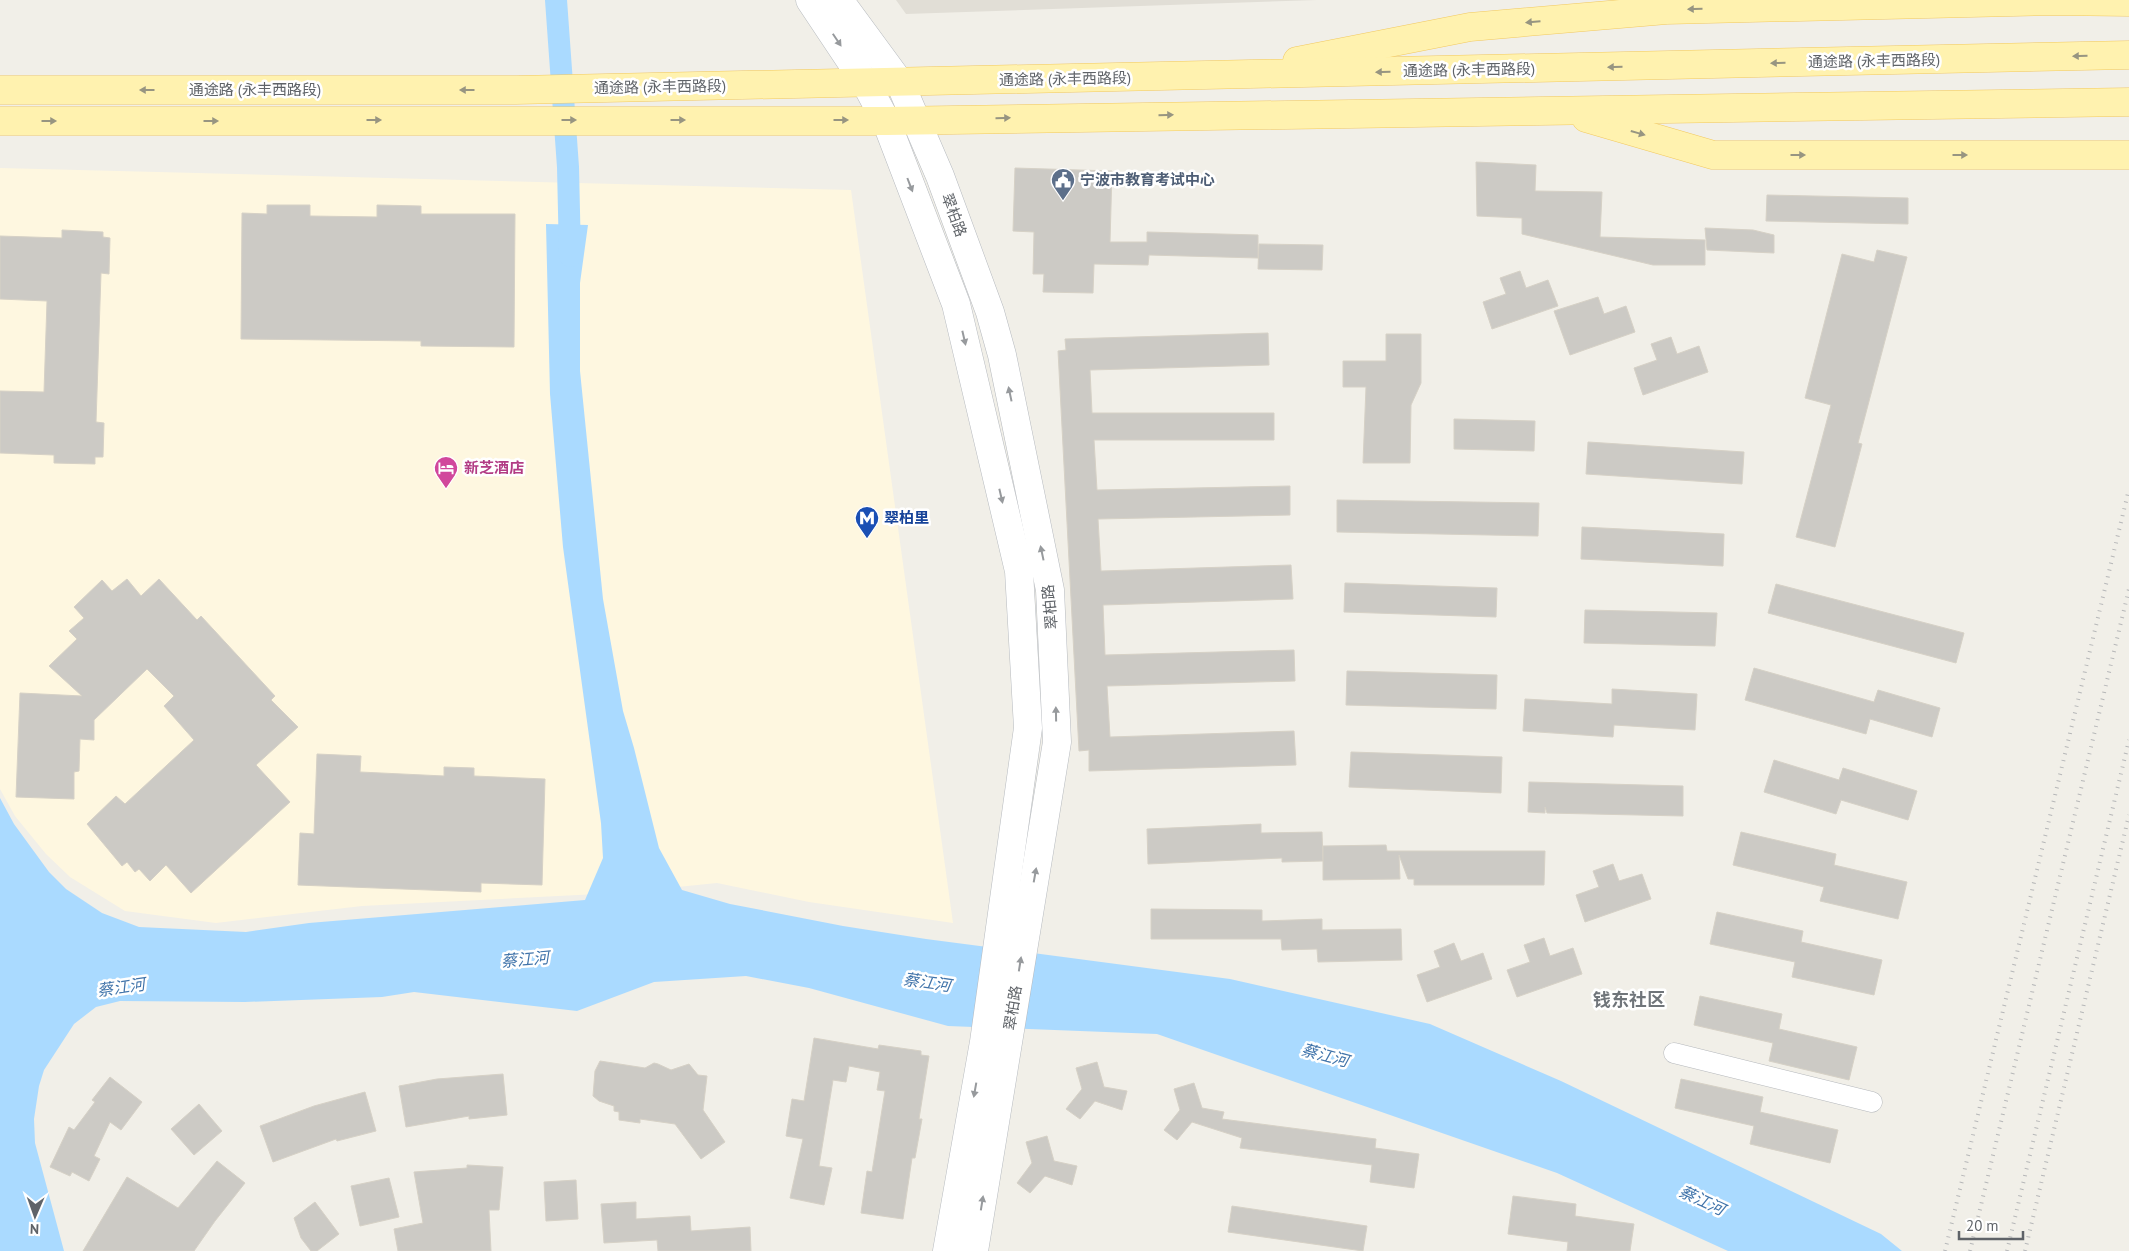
<svg xmlns="http://www.w3.org/2000/svg" width="2129" height="1251" font-family="'PT Sans','Noto Sans SC',sans-serif">
  <rect width="100%" height="100%" fill="#f1efe8"/>
  <path fill="#fef7e0" d="M0 168 851 190 953 923 809 902 717 883 618 893 362 906 216 923 125 911 70 877 46 854 15 816 0 789Z"/>
  <path fill="#e1ded6" d="M896 0H1317L906 14Z"/>
  <path fill="#aadaff" d="M546 224 588 225 580 283V371L603 599 623 711 634 748 659 848 682 890 730 904 843 926 926 939 1230 979 1430 1024 1561 1081 1881 1234 1902 1251H1728L1557 1173 1157 1034 948 1026 809 988 746 976 654 982 577 1011 414 992 382 997 245 1002 120 1001 96 1007 74 1024 44 1070 39 1086 34 1119 35 1143 64 1251H0V798L14 824 49 872 66 889 102 913 139 927 246 932 309 923 585 900 603 858 601 823 563 547 550 394Z"/>
  <g fill="none" stroke-linecap="round" stroke-linejoin="round">
    <path stroke="#aadaff" stroke-width="22" d="M556 0 568 167 570 256"/>
  </g>
  <g fill="#cccac5" stroke="#d6d1c6">
    <path d="M1476 162 1536 165 1535 191 1602 192 1600 237 1705 240V265H1653L1522 234V218L1477 216Z"/>
    <path d="M1015 168 1112 171 1110 242H1147V232L1258 235V258L1149 255 1148 265 1094 264 1093 293 1043 292 1044 274H1033L1034 232 1013 231Z"/>
    <path d="M1767 195 1908 198V224L1766 221Z"/>
    <path d="M267 205H310V216L377 217V205L421 206V214H515L514 347 421 346V341L241 339 242 213 267 214Z"/>
    <path d="M1705 228 1753 230 1774 235V253L1707 250Z"/>
    <path d="M62 230 103 232V237L110 238 109 274 101 273 96 422 104 423 103 457H95V464L54 463V455L0 453V391L44 392 47 301 0 299V236L62 238Z"/>
    <path d="M1259 244 1323 245 1322 270 1258 269Z"/>
    <path d="M1877 250 1907 257 1858 443 1862 444 1835 547 1796 537 1831 405 1805 398 1842 254 1874 262Z"/>
    <path d="M1520 271 1526 288 1548 280 1558 306 1492 329 1483 302 1506 294 1500 278Z"/>
    <path d="M1598 297 1604 314 1626 306 1635 332 1570 355 1554 311Z"/>
    <path d="M1268 333 1269 365 1090 370 1092 413H1274V440H1094L1097 490 1290 486V515L1098 519 1101 571 1291 565 1293 599 1103 605 1105 655 1294 650 1295 681 1107 686 1110 737 1294 731 1296 765 1089 771V750L1079 751 1058 351 1066 350 1065 339Z"/>
    <path d="M1386 334H1421V383L1411 405 1410 463H1363L1366 387H1343V361H1386Z"/>
    <path d="M1671 337 1677 354 1699 346 1708 372 1643 395 1634 368 1657 360 1651 344Z"/>
    <path d="M1454 419 1535 421 1534 451 1454 449Z"/>
    <path d="M1588 442 1744 452 1742 484 1586 474Z"/>
    <path d="M1337 500 1539 503 1538 536 1337 532Z"/>
    <path d="M1582 527 1724 534 1723 566 1581 559Z"/>
    <path d="M127 579 141 596 159 579 197 620 201 616 275 696 271 700 298 727 256 765 290 802 191 893 166 865 150 881 139 869 135 872 127 862 122 866 87 824 116 796 125 804 194 740 164 706 174 696 147 669 94 720V740L80 739 79 771 74 772V799L16 797 20 693 82 696 49 666 77 639 69 631 84 618 74 607 102 580 112 591Z"/>
    <path d="M1345 583 1497 588 1496 617 1344 612Z"/>
    <path d="M1776 584 1964 633 1956 663 1768 613Z"/>
    <path d="M1585 610 1717 613 1715 646 1584 643Z"/>
    <path d="M1754 668 1874 702 1878 690 1940 708 1932 737 1870 719 1866 734 1745 700Z"/>
    <path d="M1347 671 1497 675 1496 709 1346 705Z"/>
    <path d="M1612 689 1697 694 1695 730 1614 725 1613 737 1523 731 1525 699 1612 704Z"/>
    <path d="M1351 752 1502 757 1501 793 1349 787Z"/>
    <path d="M317 754 361 756 360 772 444 776V767L474 768V776L545 779 542 885 481 883V892L298 885 300 833 314 834Z"/>
    <path d="M1774 760 1839 780 1843 768 1917 791 1908 820 1841 800 1836 814 1764 792Z"/>
    <path d="M1529 782 1683 786V816L1547 813 1545 807V813L1528 812Z"/>
    <path d="M1261 824V833L1322 832 1323 861 1282 862V858L1148 864 1147 829Z"/>
    <path d="M1741 832 1836 854 1834 865 1907 882 1898 919 1820 901 1824 887 1733 865Z"/>
    <path d="M1386 845 1387 851H1545L1544 885H1414V879H1408L1399 855 1400 879 1323 880V846Z"/>
    <path d="M1613 864 1619 881 1642 874 1651 899 1585 922 1576 895 1599 887 1593 871Z"/>
    <path d="M1151 909 1262 910V921L1322 919V930L1401 929 1402 960 1318 962 1317 949 1282 950 1281 939H1151Z"/>
    <path d="M1717 912 1803 931 1801 942 1882 960 1874 995 1792 977 1795 962 1710 944Z"/>
    <path d="M1544 938 1550 956 1573 948 1582 974 1517 997 1507 970 1530 962 1524 945Z"/>
    <path d="M1454 943 1461 961 1483 953 1492 979 1427 1002 1417 975 1440 967 1434 951Z"/>
    <path d="M1700 996 1782 1014 1779 1029 1857 1047 1849 1080 1769 1061 1773 1043 1694 1025Z"/>
    <path d="M814 1038 878 1049 879 1045 921 1051V1055L929 1056 919 1119H922L915 1158H912L903 1219 861 1213 867 1171 872 1172 885 1091 877 1090 880 1072 849 1066 846 1082 833 1080 819 1166 832 1168 824 1205 790 1198 803 1139 786 1136 792 1099 804 1101Z"/>
    <path d="M600 1061 645 1068 654 1063 658 1064 671 1070 689 1064 698 1075 707 1076 703 1110 725 1142 701 1159 675 1124 640 1119V1123L619 1120V1112L614 1111V1106L599 1101 593 1096 595 1071Z"/>
    <path d="M1097 1062 1104 1087 1127 1091 1122 1110 1095 1101 1080 1119 1066 1109 1082 1089 1076 1068Z"/>
    <path d="M503 1074 507 1115 469 1119V1116L406 1127 399 1086 437 1079Z"/>
    <path d="M110 1077 142 1102 121 1130 110 1122 94 1156 100 1159 89 1181 72 1172 70 1176 50 1167 69 1127 74 1130 95 1102 92 1100Z"/>
    <path d="M1681 1079 1763 1097 1760 1112 1838 1130 1830 1163 1750 1144 1754 1126 1675 1108Z"/>
    <path d="M1194 1083 1202 1108 1224 1112 1222 1119 1376 1139 1375 1148 1419 1154 1414 1188 1370 1182 1372 1165 1240 1148 1242 1138 1192 1122 1177 1140 1164 1130 1180 1110 1174 1089Z"/>
    <path d="M365 1092 376 1131 337 1141 336 1139 273 1162 260 1126 314 1106Z"/>
    <path d="M199 1104 222 1131 194 1155 171 1129Z"/>
    <path d="M1047 1136 1054 1161 1077 1166 1072 1185 1045 1176 1030 1193 1017 1183 1032 1163 1026 1142Z"/>
    <path d="M217 1161 245 1183 215 1221 194 1251H83L127 1177 178 1208Z"/>
    <path d="M467 1165 503 1167 499 1210H489L491 1251H398L394 1229 423 1223 414 1172 467 1168Z"/>
    <path d="M389 1178 399 1217 360 1226 351 1186Z"/>
    <path d="M576 1180 578 1219 546 1221 544 1182Z"/>
    <path d="M1513 1196 1576 1204 1575 1216 1634 1224 1630 1251H1567L1568 1242 1508 1234Z"/>
    <path d="M315 1202 339 1234 317 1251H311L301 1238 294 1218Z"/>
    <path d="M636 1202V1219L690 1216 691 1231 750 1227 751 1251H658L657 1240 604 1243 601 1204Z"/>
    <path d="M1232 1206 1367 1226 1363 1251 1228 1232Z"/>
  </g>
  <g fill="none" stroke-linecap="round" stroke-linejoin="round">
    <g stroke="#b5b8bc" stroke-width="21">
      <path id="minor" d="M1674 1053 1872 1102"/>
    </g>
    <g stroke="#b6babf" stroke-width="29">
      <g id="secondary">
        <path d="M810 0 866 84 886 121 956 304 1019 571 1028 728 984 1042 947 1251"/>
        <path d="M839 0 900 83 940 176 990 312 1002 355 1050 590 1057 742 974 1251"/>
      </g>
    </g>
    <g stroke="#f2c960" stroke-width="29">
      <g id="primary">
        <path d="M1297 61 1470 27 1666 10 2050 1 2129 2"/>
        <path d="M0 90H516L2129 55"/>
        <path d="M1586 118 1713 155H2129"/>
        <path d="M0 121H886L2129 102"/>
      </g>
    </g>
    <use href="#minor" stroke="#fff" stroke-width="20"/>
    <use href="#secondary" stroke="#fff" stroke-width="28"/>
    <use href="#primary" stroke="#fff2af" stroke-width="28"/>
    <g stroke="#b6b7b8" stroke-width="4" stroke-dasharray="1 6" stroke-linecap="butt">
      <path d="M1945 1251 2129 489"/>
      <path d="M1970 1251 2129 589"/>
      <path d="M2007 1251 2129 740"/>
      <path d="M2025 1251 2129 815"/>
    </g>
  </g>
  <defs><path id="oneway-solid" d="M-6-.8H1V-3.2L6.5 0L1 3.2V.8H-6Z" transform="scale(1.25)"/></defs>
  <g fill="#979581">
    <use href="#oneway-solid" transform="translate(1695 9) rotate(179)"/>
    <use href="#oneway-solid" transform="translate(1533 22) rotate(175)"/>
    <use href="#oneway-solid" transform="translate(2080 56) rotate(179)"/>
    <use href="#oneway-solid" transform="translate(1778 63) rotate(179)"/>
    <use href="#oneway-solid" transform="translate(1615 67) rotate(179)"/>
    <use href="#oneway-solid" transform="translate(1383 72) rotate(179)"/>
    <use href="#oneway-solid" transform="translate(147 90) rotate(-180)"/>
    <use href="#oneway-solid" transform="translate(467 90) rotate(-180)"/>
    <use href="#oneway-solid" transform="translate(1166 115) rotate(-1)"/>
    <use href="#oneway-solid" transform="translate(1003 118) rotate(-1)"/>
    <use href="#oneway-solid" transform="translate(374 120)"/>
    <use href="#oneway-solid" transform="translate(569 120)"/>
    <use href="#oneway-solid" transform="translate(678 120)"/>
    <use href="#oneway-solid" transform="translate(841 120)"/>
    <use href="#oneway-solid" transform="translate(49 121)"/>
    <use href="#oneway-solid" transform="translate(211 121)"/>
    <use href="#oneway-solid" transform="translate(1638 133) rotate(16)"/>
    <use href="#oneway-solid" transform="translate(1798 155)"/>
    <use href="#oneway-solid" transform="translate(1960 155)"/>
  </g>
  <g fill="#979a9d">
    <use href="#oneway-solid" transform="translate(837 40) rotate(56)"/>
    <use href="#oneway-solid" transform="translate(910 185) rotate(69)"/>
    <use href="#oneway-solid" transform="translate(964 338) rotate(77)"/>
    <use href="#oneway-solid" transform="translate(1010 394) rotate(-102)"/>
    <use href="#oneway-solid" transform="translate(1001 496) rotate(77)"/>
    <use href="#oneway-solid" transform="translate(1042 553) rotate(-102)"/>
    <use href="#oneway-solid" transform="translate(1056 714) rotate(-91)"/>
    <use href="#oneway-solid" transform="translate(1035 875) rotate(-80)"/>
    <use href="#oneway-solid" transform="translate(1020 964) rotate(-81)"/>
    <use href="#oneway-solid" transform="translate(975 1090) rotate(100)"/>
    <use href="#oneway-solid" transform="translate(982 1203) rotate(-81)"/>
  </g>
  <defs>
    <g id="civic-pin" transform="scale(1.25)"><path d="M0 17L-7.5 6A9.5 9.5 0 1 1 7.5 6Z" fill="#5c6f8a" stroke="#fff"/><path d="M-.6-6.5H3V-4.5H.6V-3L4-1V1h2V6H-6V1h2V-1L-.6-3ZM-1.2 2.5V6h2.4V2.5Z" fill="#fff"/></g>
    <g id="hotel-pin" transform="scale(1.25)"><path d="M0 17L-7.5 6A9.5 9.5 0 1 1 7.5 6Z" fill="#d1479c" stroke="#fff"/><path d="M-6-4.5h1.5V1H6V5H4.5V3h-9V5H-6ZM-4 0a1.8 1.8 0 1 1 3.6 0ZM.5 0V-2.5h3Q6-2.5 6 0Z" fill="#fff"/></g>
    <g id="metro-pin" transform="scale(1.25)"><path d="M0 17L-7.5 6A9.5 9.5 0 1 1 7.5 6Z" fill="#1a4fb4" stroke="#fff"/><path d="M-5.5 5V-5H-3L0 0L3-5H5.5V5H3V-.5L0 4L-3-.5V5Z" fill="#fff"/></g>
  </defs>
  <g fill-rule="evenodd">
    <use href="#civic-pin" x="1063" y="180"/>
    <use href="#hotel-pin" x="446" y="468"/>
    <use href="#metro-pin" x="867" y="518"/>
  </g>
  <g text-anchor="middle" stroke-width="5" stroke-linejoin="round" paint-order="stroke">
    <g font-size="15" fill="#5f6368" stroke="#fff">
      <text transform="translate(1874 61) rotate(-1)" y="5">通途路 (永丰西路段)</text>
      <text transform="translate(1469 70) rotate(-1)" y="5">通途路 (永丰西路段)</text>
      <text transform="translate(1065 79) rotate(-1)" y="5">通途路 (永丰西路段)</text>
      <text transform="translate(660 87) rotate(-1)" y="5">通途路 (永丰西路段)</text>
      <text x="255" y="95">通途路 (永丰西路段)</text>
      <text transform="translate(954 215) rotate(70)" y="5">翠柏路</text>
      <text transform="translate(1050 607) rotate(-95)" y="5">翠柏路</text>
      <text transform="translate(1013 1008) rotate(-81)" y="5">翠柏路</text>
    </g>
    <g font-size="15" font-weight="bold" fill="#4e5e75" stroke="#fff" text-anchor="start">
      <text x="1080" y="185">宁波市教育考试中心</text>
    </g>
    <g font-size="15" font-weight="bold" fill="#b23c85" stroke="#fff" text-anchor="start">
      <text x="464" y="473">新芝酒店</text>
    </g>
    <g font-size="15" font-weight="bold" fill="#164399" stroke="#fff" text-anchor="start">
      <text x="884" y="523">翠柏里</text>
    </g>
    <g font-size="16" font-style="italic" fill="#4174aa" stroke="#fff">
      <text transform="translate(525 959) rotate(-5)" y="6">蔡江河</text>
      <text transform="translate(927 982) rotate(8)" y="6">蔡江河</text>
      <text transform="translate(121 987) rotate(-8)" y="6">蔡江河</text>
      <text transform="translate(1325 1055) rotate(15)" y="6">蔡江河</text>
      <text transform="translate(1702 1200) rotate(25)" y="6">蔡江河</text>
    </g>
    <g font-size="18" font-weight="bold" fill="#70757a" stroke="#fff">
      <text x="1629" y="1006">钱东社区</text>
    </g>
  </g>
  <g transform="translate(35 1216) rotate(182)" stroke="#ffffff" stroke-width="4" paint-order="stroke">
  <path d="M0-4L9 19L0 12L-9 19Z" fill="#5f6368"/>
  <text y="-8" font-size="14" font-weight="bold" text-anchor="middle" fill="#5f6368">N</text>
  </g>
  <path d="M1959 1231v8h64v-8" fill="none" stroke="#5f6368" stroke-width="2.5"/>
  <text x="1966" y="1231" font-size="15" fill="#5f6368" stroke="#ffffff" stroke-width="4" paint-order="stroke">20 m</text>
</svg>
